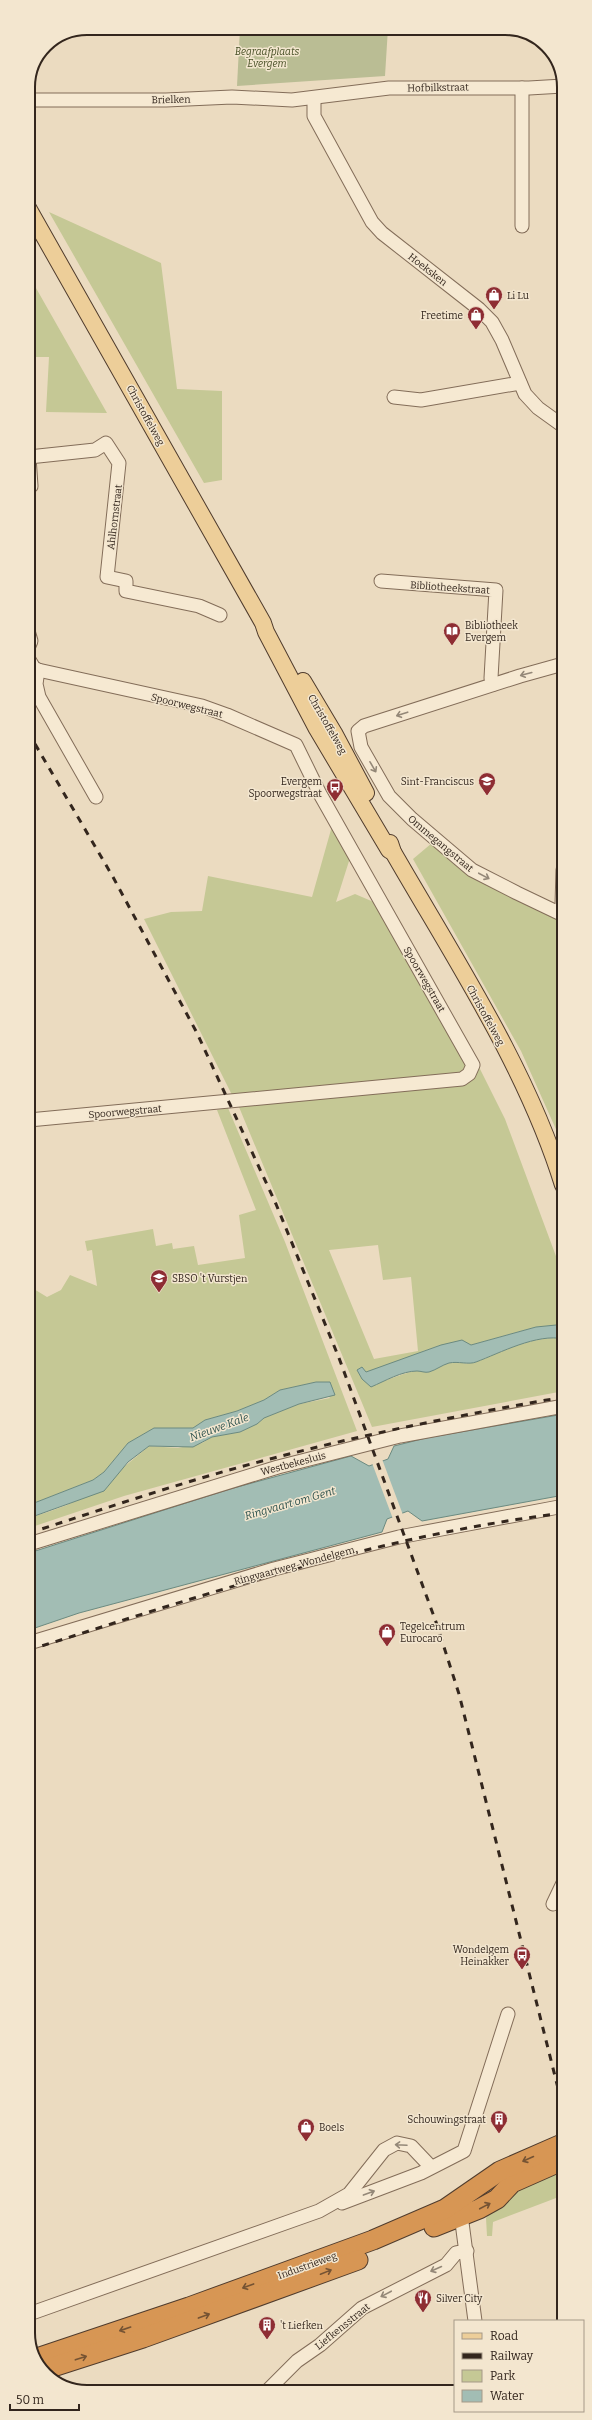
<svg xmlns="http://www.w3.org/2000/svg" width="592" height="2420" font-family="Bitter,serif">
  <rect width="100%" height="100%" fill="#ebdbc0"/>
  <g fill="#c5c895" fill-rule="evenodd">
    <path d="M49 212 161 263 177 389 222 391V480L204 483Z"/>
    <path d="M28 274 107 413 46 412 49 357H28Z"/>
    <path d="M332 826 350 858 336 902 355 894 376 903 467 1063 465 1070 459 1075 233 1097 144 919 171 912 202 911 208 876 312 897Z"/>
    <path d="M432 843 563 921V1145L521 1051 413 859Z"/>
    <path d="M478 1065 505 1119 563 1275 564 1326 536 1327 471 1345H441L424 1351 371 1387C385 1380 399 1375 414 1371 419 1370 425 1373 429 1372 436 1370 442 1365 449 1363 458 1361 469 1365 476 1362 500 1353 537 1333 564 1339V1391L372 1427 239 1107 462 1083ZM378 1245 383 1280 411 1277 418 1351 374 1359 329 1250Z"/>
    <path d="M228 1108 285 1242 357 1431 124 1496 29 1528V1518C41 1514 55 1510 67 1505 97 1491 124 1467 149 1446L178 1448 202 1443 212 1437 240 1432 257 1424 264 1418 299 1404 330 1398 316 1382 280 1390 264 1400 237 1411 205 1420 193 1428H154L128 1443 104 1472 93 1480 29 1505V1286L47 1297 61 1290 70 1275 97 1286 92 1250 87 1251 85 1241 153 1229 156 1246 172 1243 173 1249 194 1246 198 1265 245 1258 239 1215 256 1210 217 1110Z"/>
    <path d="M564 2168V2195L493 2222 492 2236H487L486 2218C506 2193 535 2182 564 2168Z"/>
  </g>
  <path fill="#babd94" d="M240 28H388L385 76 237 86Z"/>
  <g fill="#a2bdb4" stroke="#6b8a80">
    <path d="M556 1325 564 1326V1339C537 1333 500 1353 476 1362 469 1365 458 1361 449 1363 442 1365 436 1370 429 1372 425 1373 421 1371 417 1371 402 1371 385 1381 371 1387L362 1379 357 1370 362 1367 366 1372 441 1345 462 1340 471 1345 536 1327Z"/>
    <path d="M316 1382H330L335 1395 299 1404 264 1418 257 1424 240 1432 212 1437 193 1447 149 1446 128 1462 104 1491 29 1518V1505L93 1480 104 1472 128 1443 154 1428H193L205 1420 237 1411 264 1400 280 1390Z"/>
    <path d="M564 1414V1495L422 1521 408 1511 387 1519 382 1532 79 1613 29 1630V1553L230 1489 351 1456 369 1466 388 1459 394 1446 426 1438Z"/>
  </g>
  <path fill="#ebdbc0" d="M382 1459 403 1515 393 1519 372 1463Z"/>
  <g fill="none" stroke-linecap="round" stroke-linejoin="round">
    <g stroke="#836d59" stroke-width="15">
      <g id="minor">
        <path d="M522 88V226"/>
        <path d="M314 98V116L372 222 382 233 479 309 492 322 502 340 525 394 538 408 563 426"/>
        <path d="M28 100H166L232 97 292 100 389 88H529L563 86"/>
        <path d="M394 397 421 400 520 383"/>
        <path d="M28 487 31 486 29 457 95 450 106 443 119 463 107 577 126 581V591L199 606 220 615"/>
        <path d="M381 581 496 590 491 678 494 684"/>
        <path d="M28 631 31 641 28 648"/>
        <path d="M28 658 34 668 38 670 202 706 227 715 296 745 320 794 473 1065 469 1074 462 1079 29 1120"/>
        <path d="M563 664 520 676 364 726 358 731 361 747 389 796 412 819 472 870 517 893 563 915"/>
        <path d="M38 670 36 684 39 697 96 797"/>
        <path d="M559 912 562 905 563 870"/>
        <path d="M29 1544 278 1467 400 1436 564 1406"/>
        <path d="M29 1643 274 1569 399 1537 564 1506"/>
        <path d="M553 1904 564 1881"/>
        <path d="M342 2203 421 2173 464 2151 508 2014"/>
        <path d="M461 2215 475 2321"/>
        <path d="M29 2314 319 2211 349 2194 384 2150 397 2143 411 2146 431 2167"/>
        <path d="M267 2391 297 2361 320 2345 362 2308 446 2265 456 2253 467 2251"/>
      </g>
    </g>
    <g stroke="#503c2d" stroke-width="18">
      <g id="major">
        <path d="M28 208 263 623 266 632 317 729 389 850 393 852"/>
        <path d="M303 681 334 733 366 793"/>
        <path d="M390 843 393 852C454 958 527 1068 563 1185"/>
      </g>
    </g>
    <g stroke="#503c2d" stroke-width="21">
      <g id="highway">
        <path d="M434 2227 479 2209 497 2199 512 2183 564 2160"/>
        <path d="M37 2358 189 2307 373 2240 445 2209 500 2171 564 2143"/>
        <path d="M53 2367 143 2338 358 2260"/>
      </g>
    </g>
    <use href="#minor" stroke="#f6e9d2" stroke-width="13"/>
    <use href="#major" stroke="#edce99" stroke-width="16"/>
    <use href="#highway" stroke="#d79654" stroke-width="19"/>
    <g stroke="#33261d" stroke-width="3" stroke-dasharray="7 7" stroke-linecap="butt">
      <path d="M28 732 113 877 197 1033 276 1204 339 1358 436 1622 459 1694 564 2112"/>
      <path d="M29 1533C110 1507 191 1479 274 1458 369 1433 466 1414 564 1397"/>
      <path d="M29 1650C203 1595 381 1535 564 1513"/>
    </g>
  </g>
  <defs><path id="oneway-shaft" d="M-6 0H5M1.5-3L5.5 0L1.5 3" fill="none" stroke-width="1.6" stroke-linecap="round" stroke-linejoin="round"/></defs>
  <g stroke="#948878">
    <use href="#oneway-shaft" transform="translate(526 674) rotate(165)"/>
    <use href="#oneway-shaft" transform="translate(402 714) rotate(162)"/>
    <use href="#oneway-shaft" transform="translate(373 767) rotate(60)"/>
    <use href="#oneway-shaft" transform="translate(484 876) rotate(28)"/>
    <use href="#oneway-shaft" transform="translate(401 2145) rotate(-177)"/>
    <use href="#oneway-shaft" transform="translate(369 2193) rotate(-20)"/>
    <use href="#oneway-shaft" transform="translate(436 2269) rotate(156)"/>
    <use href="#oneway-shaft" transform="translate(386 2294) rotate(152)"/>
  </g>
  <g stroke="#755333">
    <use href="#oneway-shaft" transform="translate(528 2159) rotate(156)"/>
    <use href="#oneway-shaft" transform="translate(485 2206) rotate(-28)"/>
    <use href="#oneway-shaft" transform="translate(326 2272) rotate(-22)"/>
    <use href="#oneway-shaft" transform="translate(248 2286) rotate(160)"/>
    <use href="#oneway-shaft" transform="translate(204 2316) rotate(-20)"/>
    <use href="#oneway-shaft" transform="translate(125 2329) rotate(161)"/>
    <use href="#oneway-shaft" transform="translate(81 2358) rotate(-18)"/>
  </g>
  <defs>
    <g id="shop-pin" transform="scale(0.9)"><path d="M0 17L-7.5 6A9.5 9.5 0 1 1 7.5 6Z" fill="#8e2d33" stroke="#f3e6cf"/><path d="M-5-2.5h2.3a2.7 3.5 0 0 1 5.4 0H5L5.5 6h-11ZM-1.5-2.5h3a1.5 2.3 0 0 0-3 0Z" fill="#fff"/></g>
    <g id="library-pin" transform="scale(0.9)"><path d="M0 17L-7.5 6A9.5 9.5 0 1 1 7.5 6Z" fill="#8e2d33" stroke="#f3e6cf"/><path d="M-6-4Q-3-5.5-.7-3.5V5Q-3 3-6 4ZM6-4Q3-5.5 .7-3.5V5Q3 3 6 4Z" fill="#fff"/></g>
    <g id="school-pin" transform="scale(0.9)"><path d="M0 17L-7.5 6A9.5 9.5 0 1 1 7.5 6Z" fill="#8e2d33" stroke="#f3e6cf"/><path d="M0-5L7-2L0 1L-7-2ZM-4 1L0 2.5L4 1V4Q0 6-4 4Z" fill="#fff"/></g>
    <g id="bus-pin" transform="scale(0.9)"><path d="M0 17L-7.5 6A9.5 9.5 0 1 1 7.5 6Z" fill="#8e2d33" stroke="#f3e6cf"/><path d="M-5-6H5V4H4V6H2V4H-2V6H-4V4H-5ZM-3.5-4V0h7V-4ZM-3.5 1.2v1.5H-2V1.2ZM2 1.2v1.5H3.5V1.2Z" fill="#fff"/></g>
    <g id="building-pin" transform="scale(0.9)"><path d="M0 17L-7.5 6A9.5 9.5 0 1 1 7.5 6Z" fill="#8e2d33" stroke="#f3e6cf"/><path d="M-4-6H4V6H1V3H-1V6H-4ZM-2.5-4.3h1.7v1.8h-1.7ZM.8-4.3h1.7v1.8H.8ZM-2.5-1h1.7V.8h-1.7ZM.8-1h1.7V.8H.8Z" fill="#fff"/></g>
    <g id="restaurant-pin" transform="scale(0.9)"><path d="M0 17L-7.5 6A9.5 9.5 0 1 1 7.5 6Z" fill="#8e2d33" stroke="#f3e6cf"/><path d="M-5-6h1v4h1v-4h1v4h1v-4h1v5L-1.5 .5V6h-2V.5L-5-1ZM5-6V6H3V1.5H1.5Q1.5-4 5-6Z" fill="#fff"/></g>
  </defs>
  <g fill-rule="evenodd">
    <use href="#shop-pin" x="494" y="295"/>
    <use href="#shop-pin" x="476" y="315"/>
    <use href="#library-pin" x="452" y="631"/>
    <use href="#school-pin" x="487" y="781"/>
    <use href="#bus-pin" x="335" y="787"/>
    <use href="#school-pin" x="159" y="1278"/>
    <use href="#shop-pin" x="387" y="1632"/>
    <use href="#bus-pin" x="522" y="1955"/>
    <use href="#building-pin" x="499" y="2119"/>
    <use href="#shop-pin" x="306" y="2127"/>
    <use href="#restaurant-pin" x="423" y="2298"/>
    <use href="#building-pin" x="267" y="2325"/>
  </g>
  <g text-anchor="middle" stroke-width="3" stroke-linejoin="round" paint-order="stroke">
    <g font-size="10" font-style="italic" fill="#464e24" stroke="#f3e6cf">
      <text x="267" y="55">Begraafplaats<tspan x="267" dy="12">Evergem</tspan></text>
    </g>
    <g font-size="10" fill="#33261d" stroke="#f3e6cf">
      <text transform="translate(438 87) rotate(-1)" y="4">Hofbilkstraat</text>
      <text transform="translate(171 99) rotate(-1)" y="4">Brielken</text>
      <text transform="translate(428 269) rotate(38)" y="4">Hoeksken</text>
      <text transform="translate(146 415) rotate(61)" y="4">Christoffelweg</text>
      <text transform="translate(114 517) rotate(-83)" y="4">Ahlhornstraat</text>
      <text transform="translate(450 587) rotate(4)" y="4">Bibliotheekstraat</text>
      <text transform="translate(187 705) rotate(14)" y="4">Spoorwegstraat</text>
      <text transform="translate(328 724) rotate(60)" y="4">Christoffelweg</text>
      <text transform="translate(441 843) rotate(40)" y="4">Ommegangstraat</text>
      <text transform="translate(425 979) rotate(60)" y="4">Spoorwegstraat</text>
      <text transform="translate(486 1015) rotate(61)" y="4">Christoffelweg</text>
      <text transform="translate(125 1111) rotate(-5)" y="4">Spoorwegstraat</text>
      <text transform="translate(293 1463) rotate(-15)" y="4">Westbekesluis</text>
      <text transform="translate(294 1565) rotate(-15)" y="4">Ringvaartweg-Wondelgem</text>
      <text transform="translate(307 2265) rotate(-20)" y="4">Industrieweg</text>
      <text transform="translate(342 2326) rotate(-39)" y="4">Liefkensstraat</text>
    </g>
    <g font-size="10" fill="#33261d" stroke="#f3e6cf" text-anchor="start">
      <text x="507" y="299">Li Lu</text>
      <text x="463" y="319" text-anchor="end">Freetime</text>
      <text x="465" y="629">Bibliotheek<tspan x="465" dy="12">Evergem</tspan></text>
      <text x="322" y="785" text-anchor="end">Evergem<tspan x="322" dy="12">Spoorwegstraat</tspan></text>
      <text x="474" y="785" text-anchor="end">Sint-Franciscus</text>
      <text x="172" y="1282">SBSO 't Vurstjen</text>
      <text x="400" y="1630">Tegelcentrum<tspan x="400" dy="12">Eurocaro</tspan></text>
      <text x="509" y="1953" text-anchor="end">Wondelgem<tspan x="509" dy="12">Heinakker</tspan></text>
      <text x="486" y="2123" text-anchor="end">Schouwingstraat</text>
      <text x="319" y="2131">Boels</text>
      <text x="436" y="2302">Silver City</text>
      <text x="280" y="2329">'t Liefken</text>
    </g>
    <g font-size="11" font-style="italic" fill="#2d524d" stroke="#f3e6cf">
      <text transform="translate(219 1427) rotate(-20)" y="4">Nieuwe Kale</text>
      <text transform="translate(290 1503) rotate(-16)" y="4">Ringvaart om Gent</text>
    </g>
  </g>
  <path d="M0 0H592V2420H0ZM87 35H505A52 52 0 0 1 557 87V2333A52 52 0 0 1 505 2385H87A52 52 0 0 1 35 2333V87A52 52 0 0 1 87 35Z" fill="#f3e6cf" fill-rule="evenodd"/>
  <path fill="none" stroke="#33261d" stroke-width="2" d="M87 35H505A52 52 0 0 1 557 87V2333A52 52 0 0 1 505 2385H87A52 52 0 0 1 35 2333V87A52 52 0 0 1 87 35Z"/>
  <rect x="454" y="2320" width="130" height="92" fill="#f3e6cf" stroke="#a69988"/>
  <rect x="462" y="2333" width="20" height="6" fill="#edce99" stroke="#a69988"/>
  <text x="490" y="2340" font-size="12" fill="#33261d">Road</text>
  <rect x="462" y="2353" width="20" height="6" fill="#33261d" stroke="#a69988"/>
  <text x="490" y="2360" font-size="12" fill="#33261d">Railway</text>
  <rect x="462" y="2370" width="20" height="12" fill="#c5c895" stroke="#a69988"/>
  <text x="490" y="2380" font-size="12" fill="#33261d">Park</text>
  <rect x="462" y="2390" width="20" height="12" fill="#a2bdb4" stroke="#a69988"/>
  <text x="490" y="2400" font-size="12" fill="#33261d">Water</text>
  <path d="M10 2404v6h69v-6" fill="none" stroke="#33261d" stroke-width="2"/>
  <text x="16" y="2404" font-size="12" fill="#33261d" stroke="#f3e6cf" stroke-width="3" paint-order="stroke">50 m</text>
</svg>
